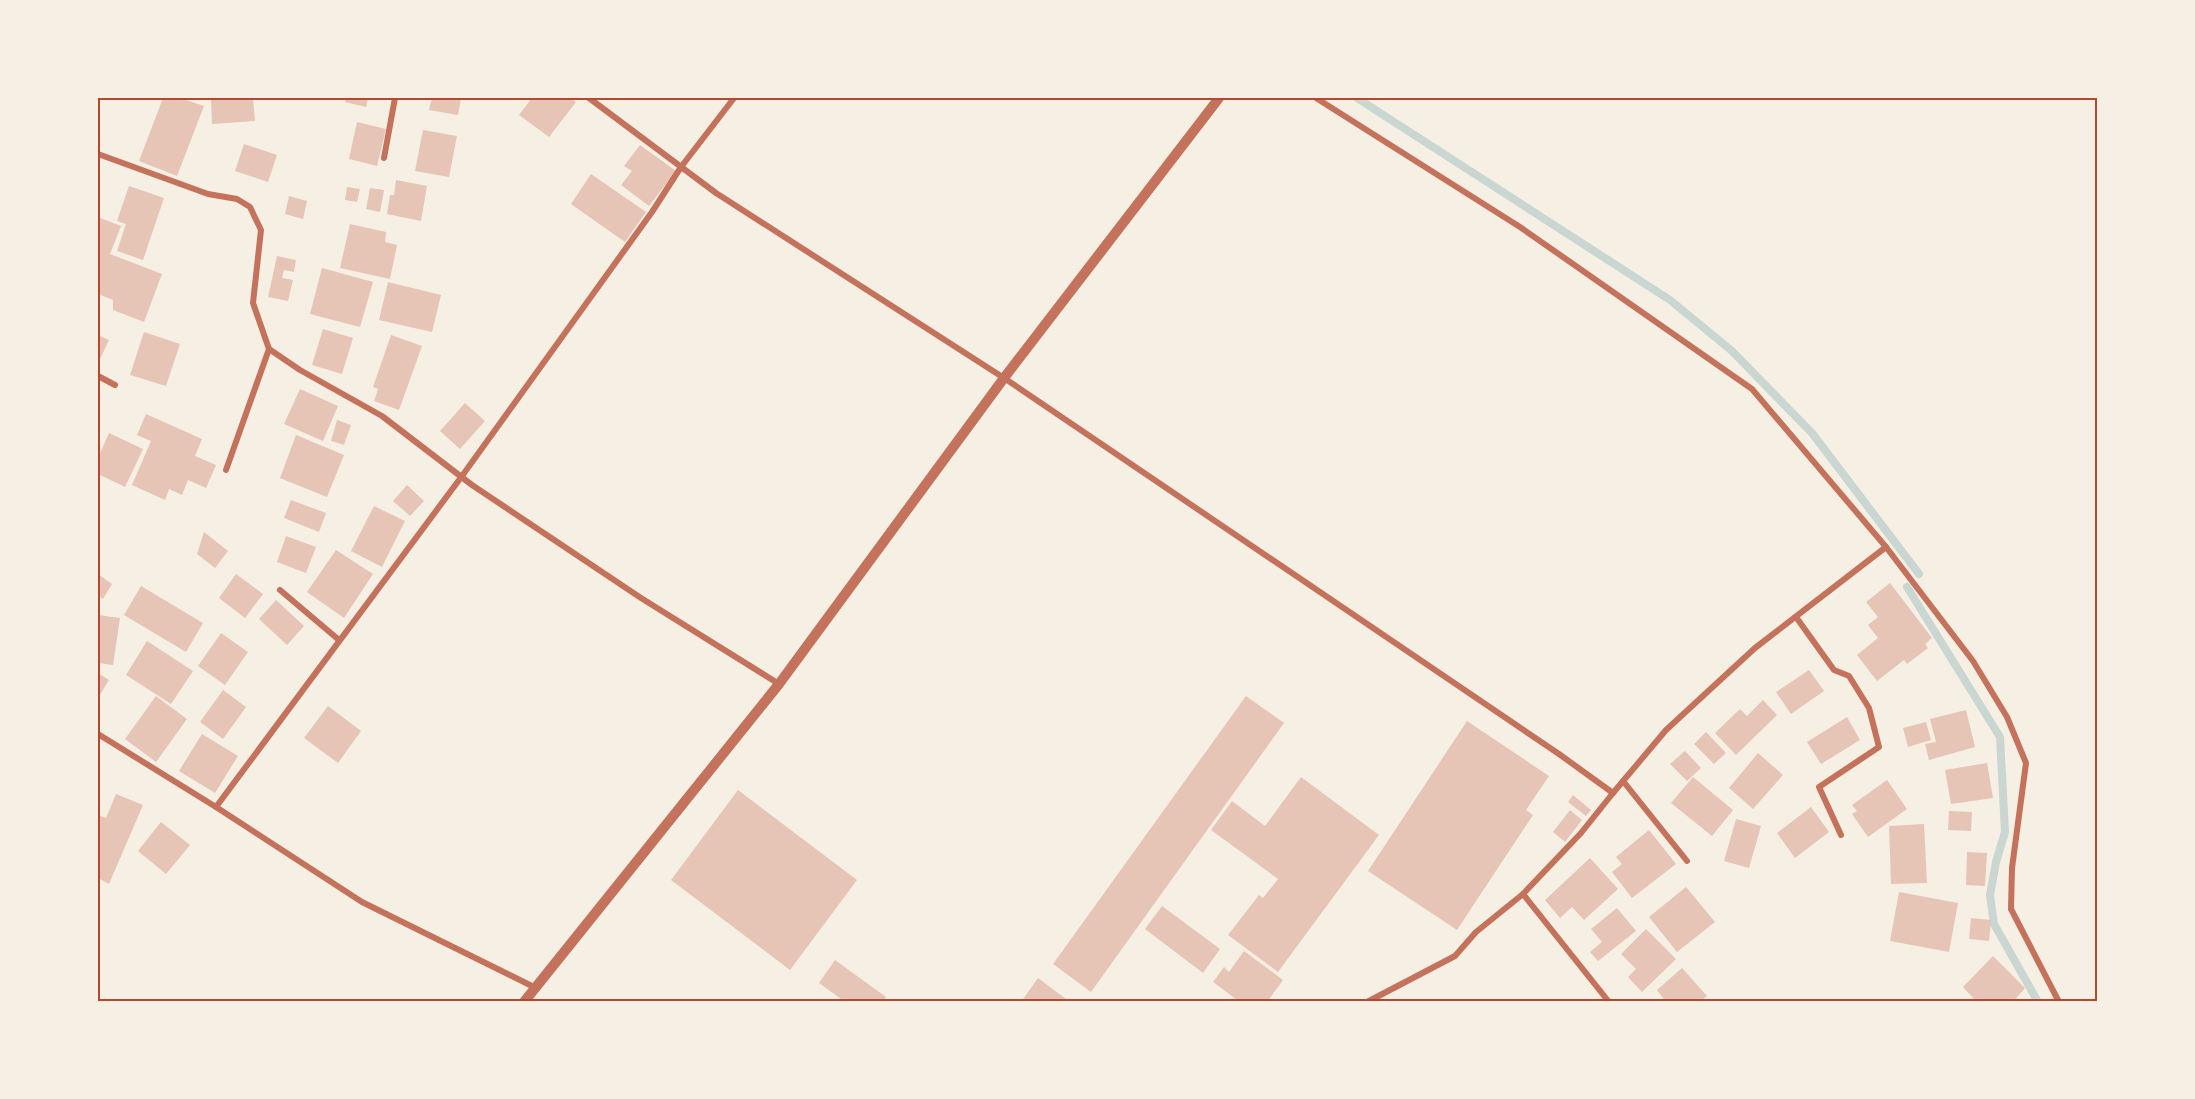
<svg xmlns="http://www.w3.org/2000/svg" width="2195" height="1099" font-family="Quicksand,sans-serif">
  <rect width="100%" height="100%" fill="#f6efe4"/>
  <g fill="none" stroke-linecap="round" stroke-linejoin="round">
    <g stroke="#c9d6d2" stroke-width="8">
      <path d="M1357 98 1670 300 1732 351 1812 433 1919 574"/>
      <path d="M1907 587 2000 737 2005 832 1996 862 1990 895 1994 924 2038 1002"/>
    </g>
  </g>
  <g fill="#e6c5b7">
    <path d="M163 98H180L204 106 177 176 139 161Z"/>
    <path d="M211 98H253L255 121 212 124Z"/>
    <path d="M346 98H368L366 107 345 102Z"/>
    <path d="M432 98H461L458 115 429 110Z"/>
    <path d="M532 98H570L576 102 549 137 519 115Z"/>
    <path d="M357 122 386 129 377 166 349 159Z"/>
    <path d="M423 130 457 136 449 177 415 171Z"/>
    <path d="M244 144 277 155 268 182 235 171Z"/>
    <path d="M640 145 676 171 649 206 621 185 632 171 624 166Z"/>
    <path d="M591 174 646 212 625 242 571 204Z"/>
    <path d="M396 180 427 186 421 221 387 214 390 195H394Z"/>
    <path d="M129 186 164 198 143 260 117 251 126 224 117 221Z"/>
    <path d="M347 187 360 189 357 202 345 200Z"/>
    <path d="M370 188 384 190 380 212 366 209Z"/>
    <path d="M289 196 307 201 303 219 285 214Z"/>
    <path d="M98 217 121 226 110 254 162 274 144 322 113 310V300L98 294Z"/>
    <path d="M350 224 386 232 385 242 397 245 390 279 340 268Z"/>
    <path d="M277 256 296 260 294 272 284 270 282 278 293 280 288 301 268 297Z"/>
    <path d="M322 268 373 282 360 327 310 314Z"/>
    <path d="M388 282 441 295 432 332 379 320Z"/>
    <path d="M323 329 353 338 342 374 312 365Z"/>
    <path d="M144 332 180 344 166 386 130 375Z"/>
    <path d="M98 335 109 340 100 359 98 358Z"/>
    <path d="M391 335 422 346 399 410 374 401 378 389 373 387Z"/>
    <path d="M300 389 338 406 323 441 284 424Z"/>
    <path d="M465 403 485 421 460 449 440 431Z"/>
    <path d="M146 414 202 439 195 456 216 465 206 488 188 480 182 495 169 489 165 500 132 485 151 441 137 435Z"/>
    <path d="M337 420 351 425 344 445 331 441Z"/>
    <path d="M109 433 143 449 125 487 98 474V458Z"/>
    <path d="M296 435 344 455 327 497 280 478Z"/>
    <path d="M407 485 424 501 410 516 393 501Z"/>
    <path d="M291 500 326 513 319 532 284 518Z"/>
    <path d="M374 506 405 521 382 567 351 551Z"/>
    <path d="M204 532 228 551 215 568 197 554Z"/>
    <path d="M286 536 316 547 306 573 277 562Z"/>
    <path d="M336 550 373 574 344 618 307 592Z"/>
    <path d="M98 574 112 584 103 599 98 595Z"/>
    <path d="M236 574 263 594 245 618 219 598Z"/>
    <path d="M1890 583 1932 638 1925 644 1928 648 1907 664 1904 660 1877 681 1857 655 1878 638 1868 625 1878 617 1866 602Z"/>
    <path d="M141 586 203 623 186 652 124 615Z"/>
    <path d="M276 600 304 626 287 645 259 619Z"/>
    <path d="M98 615 120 618 113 665 98 663Z"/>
    <path d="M221 633 248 652 225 685 198 666Z"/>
    <path d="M147 641 193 671 171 704 126 675Z"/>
    <path d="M1809 670 1824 691 1791 714 1776 692Z"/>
    <path d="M98 673 109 680 98 698Z"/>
    <path d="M223 690 246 707 223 739 200 722Z"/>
    <path d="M156 696 187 719 156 762 125 739Z"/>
    <path d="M1246 696 1284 723 1091 992 1053 964Z"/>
    <path d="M1763 700 1777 715 1736 755 1715 733 1740 709 1747 716Z"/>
    <path d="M328 706 361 731 338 763 304 738Z"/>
    <path d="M1966 710 1975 747 1929 760 1925 744 1936 742 1930 719Z"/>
    <path d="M1847 717 1860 740 1821 764 1807 742Z"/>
    <path d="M1467 721 1549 776 1526 810 1533 815 1457 930 1368 871Z"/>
    <path d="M1926 722 1931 740 1908 747 1903 728Z"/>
    <path d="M1706 732 1726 753 1714 764 1694 744Z"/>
    <path d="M202 734 238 756 215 793 179 771Z"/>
    <path d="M1685 751 1701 768 1687 781 1670 764Z"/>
    <path d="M1758 753 1783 775 1753 809 1729 788Z"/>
    <path d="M1987 763 1993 798 1951 804 1945 770Z"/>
    <path d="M1301 777 1379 835 1278 972 1228 935 1259 895 1263 898 1278 879 1211 830 1232 801 1265 826Z"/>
    <path d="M1693 777 1733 810 1712 836 1671 803Z"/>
    <path d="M1887 780 1907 809 1868 837 1852 814 1857 811 1852 805Z"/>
    <path d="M738 790 857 880 790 970 671 880Z"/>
    <path d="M116 794 143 805 109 884 98 878V815L106 818Z"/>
    <path d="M1573 795 1591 810 1586 816 1568 802Z"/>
    <path d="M1811 807 1829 832 1795 858 1777 833Z"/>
    <path d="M1570 810 1582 820 1565 842 1553 832Z"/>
    <path d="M1949 811 1972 812 1971 831 1948 830Z"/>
    <path d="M1736 819 1761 826 1749 868 1724 861Z"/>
    <path d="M161 822 190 845 166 874 138 851Z"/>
    <path d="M1924 824 1927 883 1891 884 1889 826Z"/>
    <path d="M1649 830 1676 864 1632 898 1612 872 1622 864 1616 857Z"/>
    <path d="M1967 852 1987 853 1985 886 1966 885Z"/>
    <path d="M1590 858 1618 889 1584 920 1572 907 1560 918 1545 900Z"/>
    <path d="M1686 887 1715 922 1677 952 1649 917Z"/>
    <path d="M1899 892 1958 903 1949 952 1890 941Z"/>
    <path d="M1162 906 1220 949 1203 973 1145 929Z"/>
    <path d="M1617 908 1636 931 1598 961 1590 952 1602 942 1591 929Z"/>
    <path d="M1971 918 1991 920 1989 941 1969 939Z"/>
    <path d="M1646 929 1676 959 1642 992 1628 977 1636 969 1621 954Z"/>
    <path d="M1244 951 1283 980 1267 1002H1240L1213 982 1224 967 1229 972Z"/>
    <path d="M1993 956 2025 988 2013 1002H1977L1963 987Z"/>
    <path d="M835 960 886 997 883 1002H845L819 983Z"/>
    <path d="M1682 968 1707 996 1700 1002H1666L1657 990Z"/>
    <path d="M1038 978 1070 1002H1021Z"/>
  </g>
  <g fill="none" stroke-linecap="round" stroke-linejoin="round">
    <g stroke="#c5725c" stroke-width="6">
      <path d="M589 98 716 193 1004 378 1559 754 1613 793 1666 730 1755 648 1886 547"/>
      <path d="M1316 98 1520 227 1752 389 1886 547 1973 661 2007 717 2026 763 2012 868 2011 909 2059 1002"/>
      <path d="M98 154 208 194 237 199 250 207 261 230 253 303 269 349 300 370 382 416 472 485 641 598 779 684"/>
      <path d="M384 158 395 98"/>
      <path d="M98 376 115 385"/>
      <path d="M226 470 269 349"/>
      <path d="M280 590 339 640"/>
      <path d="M1796 617 1834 670 1849 676 1869 708 1879 747 1819 787 1841 835"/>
      <path d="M98 734 216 807 362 902 534 987"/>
      <path d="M1623 781 1687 861"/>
      <path d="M216 807 462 476 652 212 681 167 734 98"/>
      <path d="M1523 894 1609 1002"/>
      <path d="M1367 1002 1455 956 1476 932 1523 894 1581 833 1613 793"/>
    </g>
    <path stroke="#c5725c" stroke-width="10" d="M524 1002 779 684 1004 378 1219 98"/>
  </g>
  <rect width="2195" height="1099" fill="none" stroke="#f6efe4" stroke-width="198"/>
  <rect x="99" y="99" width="1997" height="901" fill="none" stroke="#b5482f" stroke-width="2"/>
</svg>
